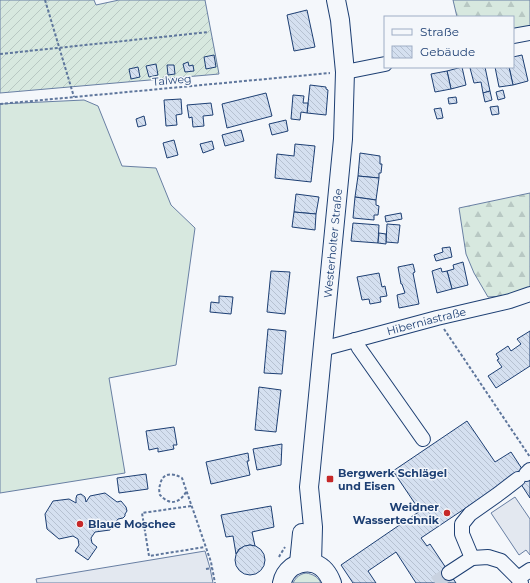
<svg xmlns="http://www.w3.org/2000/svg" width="530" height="583" font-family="Montserrat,sans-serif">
  <defs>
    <pattern id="forest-firs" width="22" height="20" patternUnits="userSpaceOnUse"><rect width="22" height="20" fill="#d7e8df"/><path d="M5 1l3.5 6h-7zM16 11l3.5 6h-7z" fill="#b8c8c3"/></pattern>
    <pattern id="garden-furrows" width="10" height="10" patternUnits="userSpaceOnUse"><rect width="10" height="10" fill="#d7e8df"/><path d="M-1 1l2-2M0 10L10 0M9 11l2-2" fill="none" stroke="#b8c8c3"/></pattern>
    <pattern id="building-back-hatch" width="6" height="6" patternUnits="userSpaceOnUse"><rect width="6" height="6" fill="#d5e0f0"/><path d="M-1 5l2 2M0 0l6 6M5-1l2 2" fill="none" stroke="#b6c1d1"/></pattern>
  </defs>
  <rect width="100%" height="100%" fill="#f4f7fb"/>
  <g fill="#d7e8df" stroke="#687fa3">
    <path d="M84 100 98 106 122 166 156 168 171 205 195 228 176 365 109 378 125 473 0 493V104Z"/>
    <path d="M306 573C313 574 318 577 321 583H293C296 577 300 574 306 573Z"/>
  </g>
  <g fill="url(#forest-firs)" stroke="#687fa3">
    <path d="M453 0H530V26L513 30V17H457Z"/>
    <path d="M530 193V288L503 296 488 297 474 273 466 254 459 208Z"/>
  </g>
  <path fill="url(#garden-furrows)" stroke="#687fa3" d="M0 0H94L96 5 119 0H205L219 74 0 93Z"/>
  <g fill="#e3e8f0" stroke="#687fa3">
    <path d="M515 497 530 519V555L526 550 519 555 491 513Z"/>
    <path d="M205 551 210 568 213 583H37L36 579Z"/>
  </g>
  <g fill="url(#building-back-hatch)" stroke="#1d3f73">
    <path d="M307 10 315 47 294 51 287 15Z"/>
    <path d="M214 55 216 67 206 69 204 57Z"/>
    <path d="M522 55 528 81 513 85 509 67H513V57Z"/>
    <path d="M188 62 189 66 193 65 194 71 185 72 183 64Z"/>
    <path d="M156 64 158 75 149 77 146 66Z"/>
    <path d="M167 65H174L175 74 168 75Z"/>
    <path d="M138 67 140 77 131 79 129 69Z"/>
    <path d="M462 67 466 85 451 89 447 71Z"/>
    <path d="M473 67H485L490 91 483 93 481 82 474 83 470 68Z"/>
    <path d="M495 67H509L513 85 499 87Z"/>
    <path d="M447 71 451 89 435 92 431 74Z"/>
    <path d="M310 85 326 87V89L328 90 326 115 307 113Z"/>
    <path d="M503 90 505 98 498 100 496 92Z"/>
    <path d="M490 91 492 100 485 102 483 93Z"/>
    <path d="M266 93 272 116 227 128 222 104Z"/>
    <path d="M293 95 304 96 303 103H308L307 113 301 112 300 120 291 119Z"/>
    <path d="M456 97 457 103 449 104 448 98Z"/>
    <path d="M181 99 182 114 176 115 177 125 166 126 164 100Z"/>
    <path d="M211 103 213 115 203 116 204 126 193 127 192 117 189 118 187 105Z"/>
    <path d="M498 106 499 114 492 115 490 107Z"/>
    <path d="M441 108 443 118 437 119 434 109Z"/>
    <path d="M144 116 146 125 138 127 136 119Z"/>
    <path d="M286 120 288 131 272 135 269 124Z"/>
    <path d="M241 130 244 141 225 146 222 135Z"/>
    <path d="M174 140 178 155 167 158 163 143Z"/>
    <path d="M212 141 214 149 203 153 200 144Z"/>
    <path d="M295 144 315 146 311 182 275 178 277 154 294 156Z"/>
    <path d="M360 153 380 156V164H382L381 173H379V178L358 176Z"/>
    <path d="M358 176 379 178 376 200 355 197Z"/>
    <path d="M296 194 319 197 316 214 294 212Z"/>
    <path d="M355 197 376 200V205L379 206 378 215H374V220L353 218Z"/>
    <path d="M294 212 316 214 315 230 292 227Z"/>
    <path d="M401 213 402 219 386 222 385 216Z"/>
    <path d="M353 223 379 225 378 243 351 241Z"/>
    <path d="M387 224 400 225 398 243 386 242Z"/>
    <path d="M379 233 386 234V244L378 243Z"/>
    <path d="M450 247 452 257 436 261 434 255 443 252 442 248Z"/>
    <path d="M463 262 468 285 452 289 447 271 454 269 453 265Z"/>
    <path d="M413 264 415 272 413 273 419 304 399 308 397 295 405 293 402 284H401L398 267Z"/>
    <path d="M441 268 442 272 447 271 452 289 437 293 432 271Z"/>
    <path d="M271 271 290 272 285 314 267 312Z"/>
    <path d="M379 273 382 287 385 286 387 296 380 297 381 302 370 304 369 299 362 300 357 277Z"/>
    <path d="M219 296 233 297 231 314 210 312 211 302 219 303Z"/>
    <path d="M268 329 286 331 282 374 264 373Z"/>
    <path d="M530 331V366L496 388 488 376 502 367 497 360 499 359 496 354 508 346 511 351 521 344 517 339Z"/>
    <path d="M259 387 281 390 276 432 255 430Z"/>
    <path d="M467 421 495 462 511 452 528 478 530 477V498L515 475 421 538 427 546 430 544 456 583H416L396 552 368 571 376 583H353L341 565 420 511 393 471Z"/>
    <path d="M174 427 177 445H173L174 449 158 452V448L149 450 146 431Z"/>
    <path d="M282 444 281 465 257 470 253 449Z"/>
    <path d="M248 453 249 461H247L250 475 211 484 206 462Z"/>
    <path d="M146 474 148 489 119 493 117 478Z"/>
    <path d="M105 493 117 502 121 501 126 507 127 511 125 514V516L123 518 118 519 110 530 95 532 91 538 92 543 97 547 88 560 75 551 79 545 78 539 73 536 59 539 47 529 45 514 53 501 69 499 76 503V498L77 495 81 494 85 497 86 502 90 496Z"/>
    <path d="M271 506 274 527 252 532 255 546 250 545 245 546 239 549 236 554 233 536 226 537 221 515Z"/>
    <circle cx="250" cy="560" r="15"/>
  </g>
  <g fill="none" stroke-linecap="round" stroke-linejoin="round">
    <path stroke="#c9d2e0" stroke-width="14" stroke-dasharray="14 7" stroke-linecap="butt" d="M435 583 449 573"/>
    <g stroke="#1d3f73" stroke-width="16">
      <g id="minor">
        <path d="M513 36 530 33"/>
        <path d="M345 72 385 64"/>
        <path d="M355 340 359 348 423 439"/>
        <path id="s1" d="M322 349 437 318 510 301 530 294"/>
        <path d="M526 474 530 470"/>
        <path d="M472 558 462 534V524L470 514 497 495 518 479"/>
        <path d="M449 573 472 558 488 557 501 561 518 578 521 583"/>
        <path d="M518 578 530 570"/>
      </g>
    </g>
    <g stroke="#1d3f73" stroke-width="20">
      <g id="major">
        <path d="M299 563 302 533"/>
        <path id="s2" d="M312 563 313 527 309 487 310 478 343 139 345 72 340 20 336 0"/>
        <path d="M282 583C283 577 287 571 292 567 310 557 325 564 332 583"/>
      </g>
    </g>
    <g stroke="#5e769c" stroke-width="2" stroke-dasharray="3 2" stroke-linecap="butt">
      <path d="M45 0 74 97"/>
      <path d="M0 54 209 32"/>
      <path d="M0 104 330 73"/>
      <path d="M444 329 530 457"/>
      <path d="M186 492C182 499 176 504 168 501 165 500 162 497 160 495 159 492 159 488 160 485 162 473 172 472 182 478L211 562 215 583"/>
      <path d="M191 506 142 513 149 556 205 547"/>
      <path d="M279 557 280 555 285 547"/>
      <path d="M206 569 212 568"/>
    </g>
    <use href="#minor" stroke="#f4f7fb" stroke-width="14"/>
    <use href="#major" stroke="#f4f7fb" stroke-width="18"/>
  </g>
  <g fill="#c62828" stroke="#f4f7fb" stroke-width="1.5">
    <rect x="326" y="475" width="8" height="8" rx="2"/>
    <circle cx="447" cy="513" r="4"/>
    <circle cx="80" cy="524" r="4"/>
  </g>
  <g text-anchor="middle" stroke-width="3" stroke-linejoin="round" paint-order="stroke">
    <g font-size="11" fill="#1d3f73" stroke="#f4f7fb">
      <text transform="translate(172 80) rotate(-5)" y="4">Talweg</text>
      <text dy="4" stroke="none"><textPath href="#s2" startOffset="321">Westerholter Straße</textPath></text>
      <text dy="4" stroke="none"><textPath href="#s1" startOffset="108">Hiberniastraße</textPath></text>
    </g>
    <g font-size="11" font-weight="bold" fill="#1d3f73" stroke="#f4f7fb" text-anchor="start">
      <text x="338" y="477">Bergwerk Schlägel<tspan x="338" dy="13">und Eisen</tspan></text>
      <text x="439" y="511" text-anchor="end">Weidner<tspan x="439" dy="13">Wassertechnik</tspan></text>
      <text x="88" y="528">Blaue Moschee</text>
    </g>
  </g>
  <rect x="384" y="16" width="130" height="52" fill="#f4f7fb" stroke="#9eadc5"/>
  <rect x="392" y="29" width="20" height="6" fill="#f4f7fb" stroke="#9eadc5"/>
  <text x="420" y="36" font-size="12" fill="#1d3f73">Straße</text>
  <rect x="392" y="46" width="20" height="12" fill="url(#building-back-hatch)" stroke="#9eadc5"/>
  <text x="420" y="56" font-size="12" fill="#1d3f73">Gebäude</text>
</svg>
